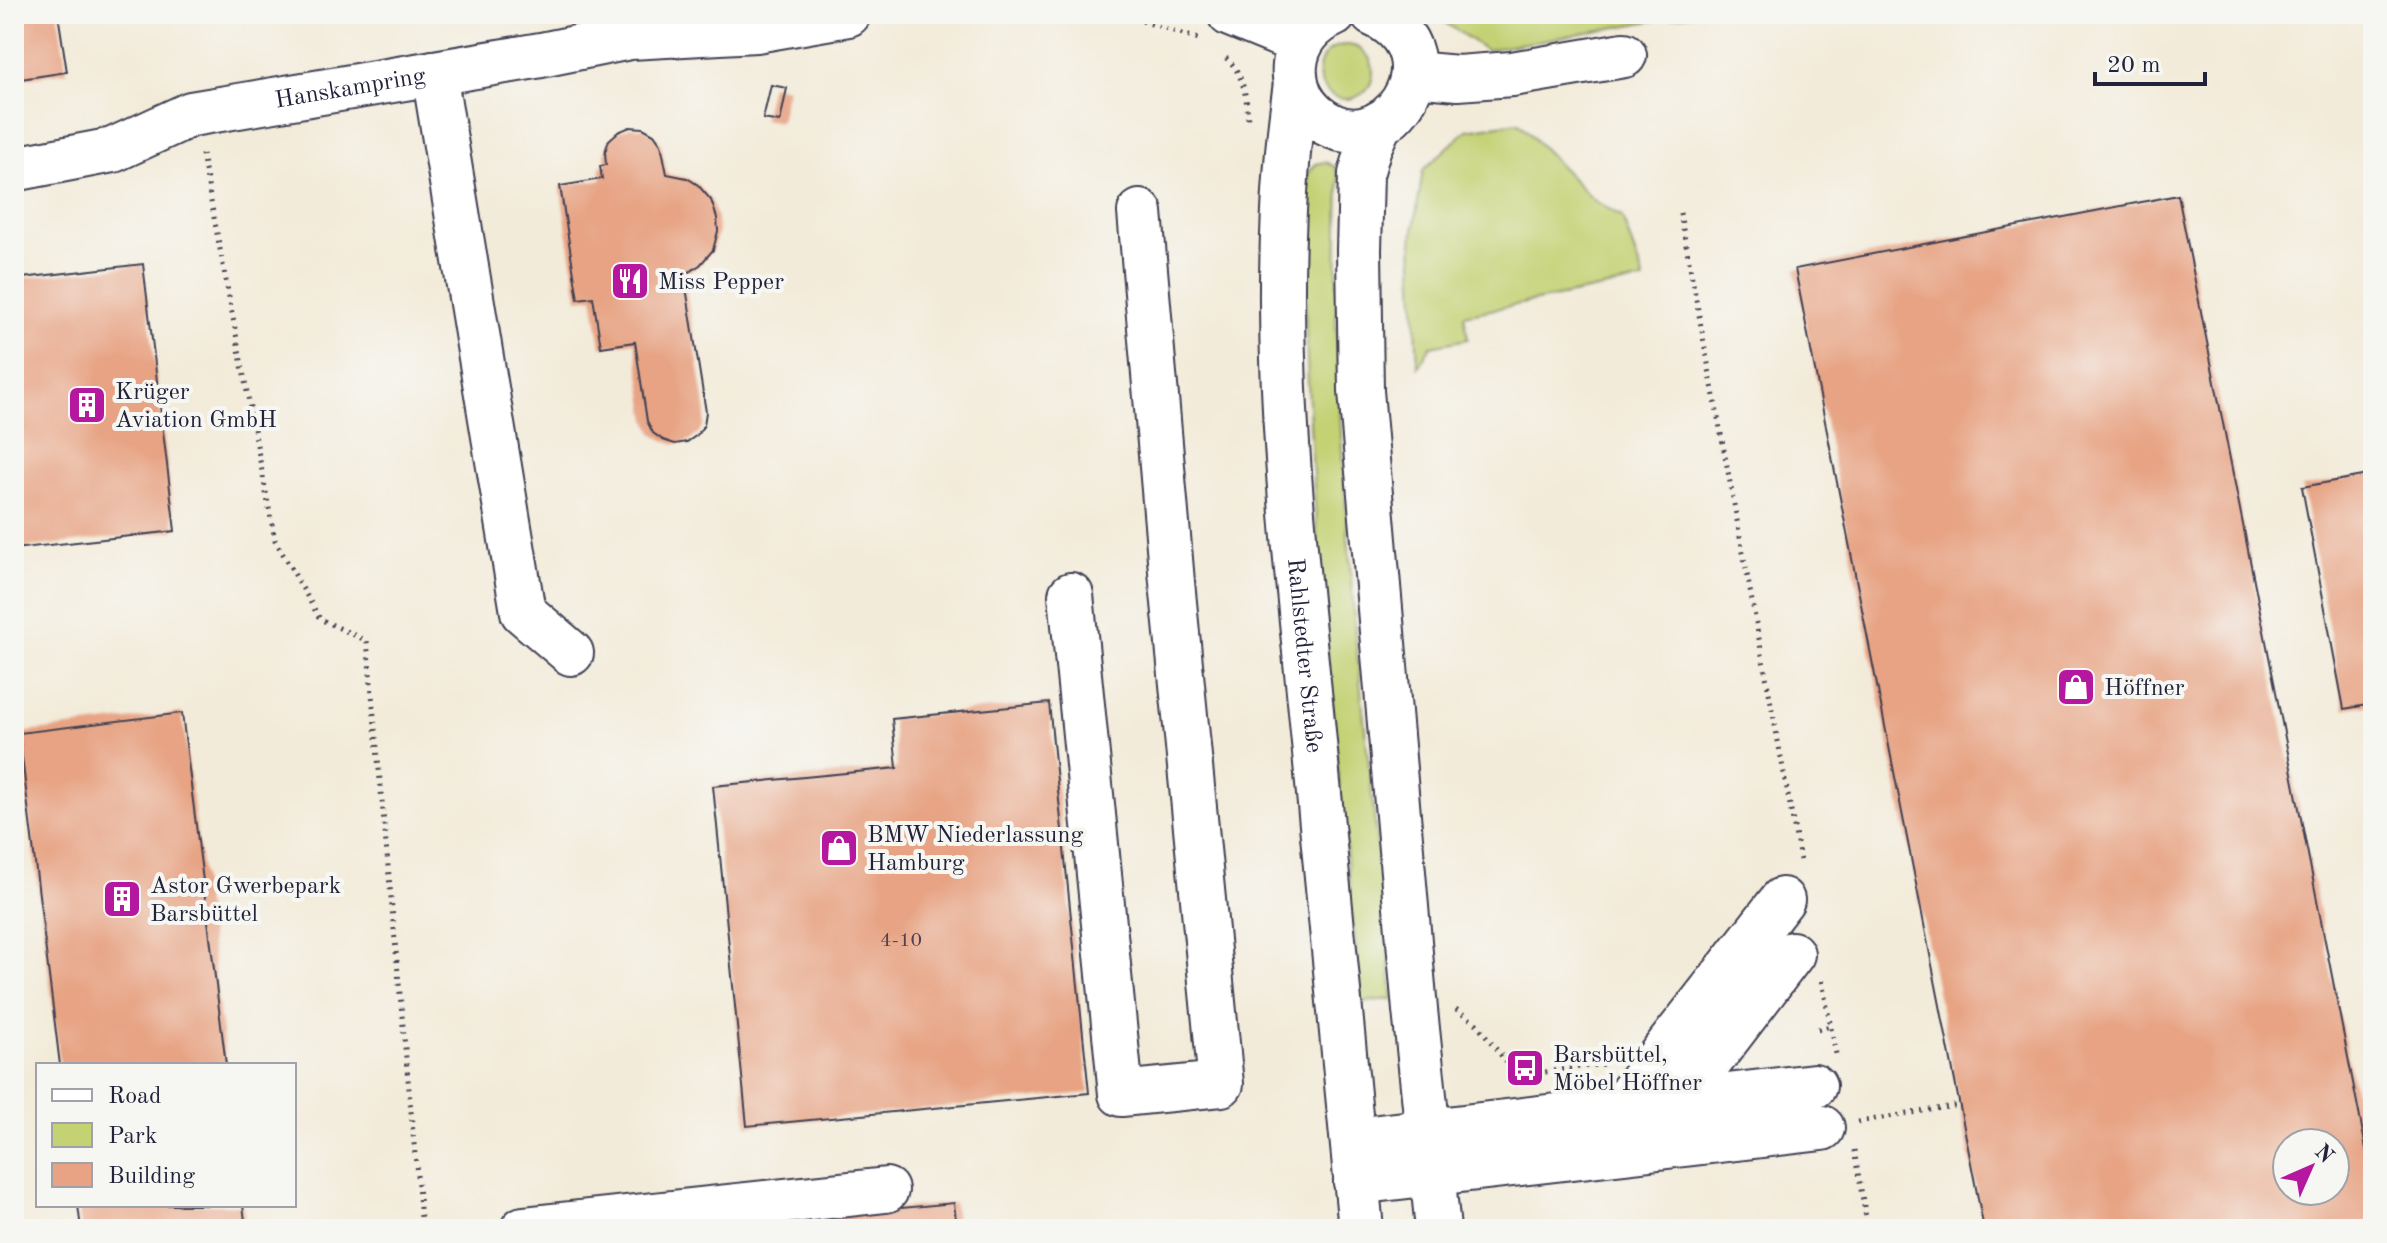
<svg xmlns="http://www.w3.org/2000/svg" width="2387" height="1243" font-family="'Old Standard TT',serif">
  <rect width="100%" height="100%" fill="#f6f6f2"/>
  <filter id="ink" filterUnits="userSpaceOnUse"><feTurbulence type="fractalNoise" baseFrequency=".0125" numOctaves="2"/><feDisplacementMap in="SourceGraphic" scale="16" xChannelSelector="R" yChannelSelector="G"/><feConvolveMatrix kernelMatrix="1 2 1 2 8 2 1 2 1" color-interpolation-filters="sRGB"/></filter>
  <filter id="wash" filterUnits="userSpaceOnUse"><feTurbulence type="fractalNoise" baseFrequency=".006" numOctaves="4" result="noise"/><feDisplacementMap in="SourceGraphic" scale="32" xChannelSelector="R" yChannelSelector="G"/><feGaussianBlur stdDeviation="1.8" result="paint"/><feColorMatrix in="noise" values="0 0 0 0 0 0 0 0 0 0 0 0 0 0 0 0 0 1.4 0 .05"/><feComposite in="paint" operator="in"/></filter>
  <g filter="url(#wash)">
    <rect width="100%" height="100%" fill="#f3ebd9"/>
    <g fill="#c4d274" stroke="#737a58" stroke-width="2">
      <path d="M1432 14H1691L1486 50Z"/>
      <circle cx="1346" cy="72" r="27"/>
      <path d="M1518 122 1592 199 1622 217 1644 280 1464 315 1468 339 1431 346 1418 367 1412 242 1423 170 1467 130Z"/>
      <path d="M1325 162 1335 167 1339 178 1336 329 1342 454 1355 632 1393 999 1361 1002C1340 779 1313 555 1306 331 1304 279 1307 226 1308 173L1316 164Z"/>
    </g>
    <g id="blocks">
      <g fill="#e7a383" fill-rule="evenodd">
        <path d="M14 14H58L67 72 14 80Z"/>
        <path d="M771 85 787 88 780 122 763 119Z"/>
        <path d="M630 127 643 128 654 134 661 144 667 174 687 178 698 185 711 200 717 218 718 231 713 250 700 265 684 275 706 412 704 425 697 435 687 442 675 444 663 440 653 433 647 421 635 342 601 347 593 297 578 299 560 186 602 179 600 166 606 165 605 152 609 140 618 132Z"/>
        <path d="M2178 195 2373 1184V1229H1984L1795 269ZM2287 1143H2335V1191H2287Z"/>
        <path d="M143 264 175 531 14 549V279Z"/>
        <path d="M2373 474V704L2344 709 2302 487Z"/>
        <path d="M1049 703 1089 1093 747 1126 713 786 897 768 892 719Z"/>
        <path d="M182 713 226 1065H60L19 733Z"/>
        <path d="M954 1203 957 1229H700L699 1227Z"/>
        <path d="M78 1205H243L246 1229H81Z"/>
      </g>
    </g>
  </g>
  <g filter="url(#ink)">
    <use href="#blocks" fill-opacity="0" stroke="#414053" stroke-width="2"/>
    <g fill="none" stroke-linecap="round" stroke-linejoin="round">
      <g stroke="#414053" stroke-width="48">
        <g id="minor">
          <path d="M1230 14 1301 43"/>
          <path d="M1334 14C1312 24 1297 41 1295 65 1293 84 1301 102 1315 115 1382 173 1463 54 1373 14"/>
          <path d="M434 73 523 612 571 653"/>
          <path d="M1413 74 1458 78 1512 74 1624 55"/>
          <path id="s1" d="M1296 83C1266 291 1290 503 1311 711 1329 883 1344 1056 1361 1229"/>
          <path d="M1380 123 1369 147 1361 174 1359 250 1361 391 1415 1010 1438 1229"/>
          <path id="s2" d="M14 169 113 150 191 114 541 55 630 37 756 30 848 14"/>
          <path d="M1071 595 1121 1094 1221 1084 1172 582 1140 212"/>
          <path d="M1679 1102 1792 954"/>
          <path d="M1619 1109 1782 900"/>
          <path d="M1353 1140 1814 1086"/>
          <path d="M1356 1182 1822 1128"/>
          <path d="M523 1229 886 1190"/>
        </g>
      </g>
      <g stroke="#414053" stroke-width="5" stroke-dasharray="2 6" stroke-linecap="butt">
        <path d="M1139 14 1142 21 1199 39"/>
        <path d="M1226 58C1244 73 1247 99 1248 122"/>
        <path d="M202 154 275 540 320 619 367 641 422 1229"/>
        <path d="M1680 213 1801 865"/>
        <path d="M1822 981 1836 1054"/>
        <path d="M1456 1009 1477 1024 1517 1076 1603 1064"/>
        <path d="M1818 1029 1831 1026"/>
        <path d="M1858 1122 1960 1105"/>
        <path d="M1854 1150 1868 1229"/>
      </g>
      <use href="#minor" stroke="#fff" stroke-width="44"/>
    </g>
  </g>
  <defs>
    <g id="restaurant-square" transform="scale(2)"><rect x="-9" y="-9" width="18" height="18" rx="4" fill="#b5179e" stroke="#f6f6f2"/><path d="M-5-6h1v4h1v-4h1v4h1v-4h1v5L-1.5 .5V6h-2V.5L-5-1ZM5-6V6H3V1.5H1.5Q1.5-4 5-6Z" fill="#fff"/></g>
    <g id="building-square" transform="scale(2)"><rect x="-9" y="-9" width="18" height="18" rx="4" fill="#b5179e" stroke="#f6f6f2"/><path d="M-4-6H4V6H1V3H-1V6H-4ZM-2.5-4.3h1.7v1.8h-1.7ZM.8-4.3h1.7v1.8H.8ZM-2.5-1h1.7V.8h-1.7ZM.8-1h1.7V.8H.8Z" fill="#fff"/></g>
    <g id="shop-square" transform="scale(2)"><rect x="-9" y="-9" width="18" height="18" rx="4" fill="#b5179e" stroke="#f6f6f2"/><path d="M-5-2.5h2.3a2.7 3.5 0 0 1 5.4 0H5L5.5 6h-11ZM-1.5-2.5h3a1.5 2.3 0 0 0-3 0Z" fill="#fff"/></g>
    <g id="bus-square" transform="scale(2)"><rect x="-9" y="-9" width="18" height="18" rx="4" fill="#b5179e" stroke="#f6f6f2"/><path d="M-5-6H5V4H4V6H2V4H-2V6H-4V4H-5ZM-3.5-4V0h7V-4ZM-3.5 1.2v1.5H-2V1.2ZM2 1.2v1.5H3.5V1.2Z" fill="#fff"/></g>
  </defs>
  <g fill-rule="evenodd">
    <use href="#restaurant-square" x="630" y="281"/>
    <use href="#building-square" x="87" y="405"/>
    <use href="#shop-square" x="2076" y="687"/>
    <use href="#shop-square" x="839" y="848"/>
    <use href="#building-square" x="122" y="899"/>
    <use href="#bus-square" x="1525" y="1068"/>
  </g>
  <g text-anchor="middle" stroke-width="8" stroke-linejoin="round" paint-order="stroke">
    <g font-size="20" fill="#53424d">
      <text x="901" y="946">4-10</text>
    </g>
    <g font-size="24" fill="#22223b" stroke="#f6f6f2">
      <text dy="8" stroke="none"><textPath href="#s2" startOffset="348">Hanskampring</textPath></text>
      <text dy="8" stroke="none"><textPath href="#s1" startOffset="574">Rahlstedter Straße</textPath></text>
    </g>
    <g font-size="24" fill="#22223b" stroke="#f6f6f2" text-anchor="start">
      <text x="658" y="289">Miss Pepper</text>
      <text x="115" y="399">Krüger<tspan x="115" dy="28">Aviation GmbH</tspan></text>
      <text x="2104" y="695">Höffner</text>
      <text x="867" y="842">BMW Niederlassung<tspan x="867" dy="28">Hamburg</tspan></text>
      <text x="150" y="893">Astor Gwerbepark<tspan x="150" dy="28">Barsbüttel</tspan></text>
      <text x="1553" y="1062">Barsbüttel,<tspan x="1553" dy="28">Möbel Höffner</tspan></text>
    </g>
  </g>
  <rect width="2387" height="1243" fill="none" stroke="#f6f6f2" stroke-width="48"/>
  <rect x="36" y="1063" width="260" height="144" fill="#f6f6f2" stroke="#a1a1a9" stroke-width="2"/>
  <rect x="52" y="1089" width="40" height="12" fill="#ffffff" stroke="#a1a1a9" stroke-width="2"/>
  <text x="108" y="1103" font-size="24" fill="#22223b">Road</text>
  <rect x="52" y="1123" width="40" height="24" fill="#c4d274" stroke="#a1a1a9" stroke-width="2"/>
  <text x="108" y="1143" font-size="24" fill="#22223b">Park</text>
  <rect x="52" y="1163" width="40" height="24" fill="#e7a383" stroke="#a1a1a9" stroke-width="2"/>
  <text x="108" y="1183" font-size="24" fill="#22223b">Building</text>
  <g transform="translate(2311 1167) rotate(45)"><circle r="38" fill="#f6f6f2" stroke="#a1a1a9" stroke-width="2"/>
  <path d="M0-6L14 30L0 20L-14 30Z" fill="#b5179e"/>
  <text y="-12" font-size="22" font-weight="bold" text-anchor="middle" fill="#22223b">N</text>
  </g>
  <path d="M2095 72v12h110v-12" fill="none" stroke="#22223b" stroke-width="4"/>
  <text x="2107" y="72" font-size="24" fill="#22223b" stroke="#f6f6f2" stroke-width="6" paint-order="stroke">20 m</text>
</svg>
